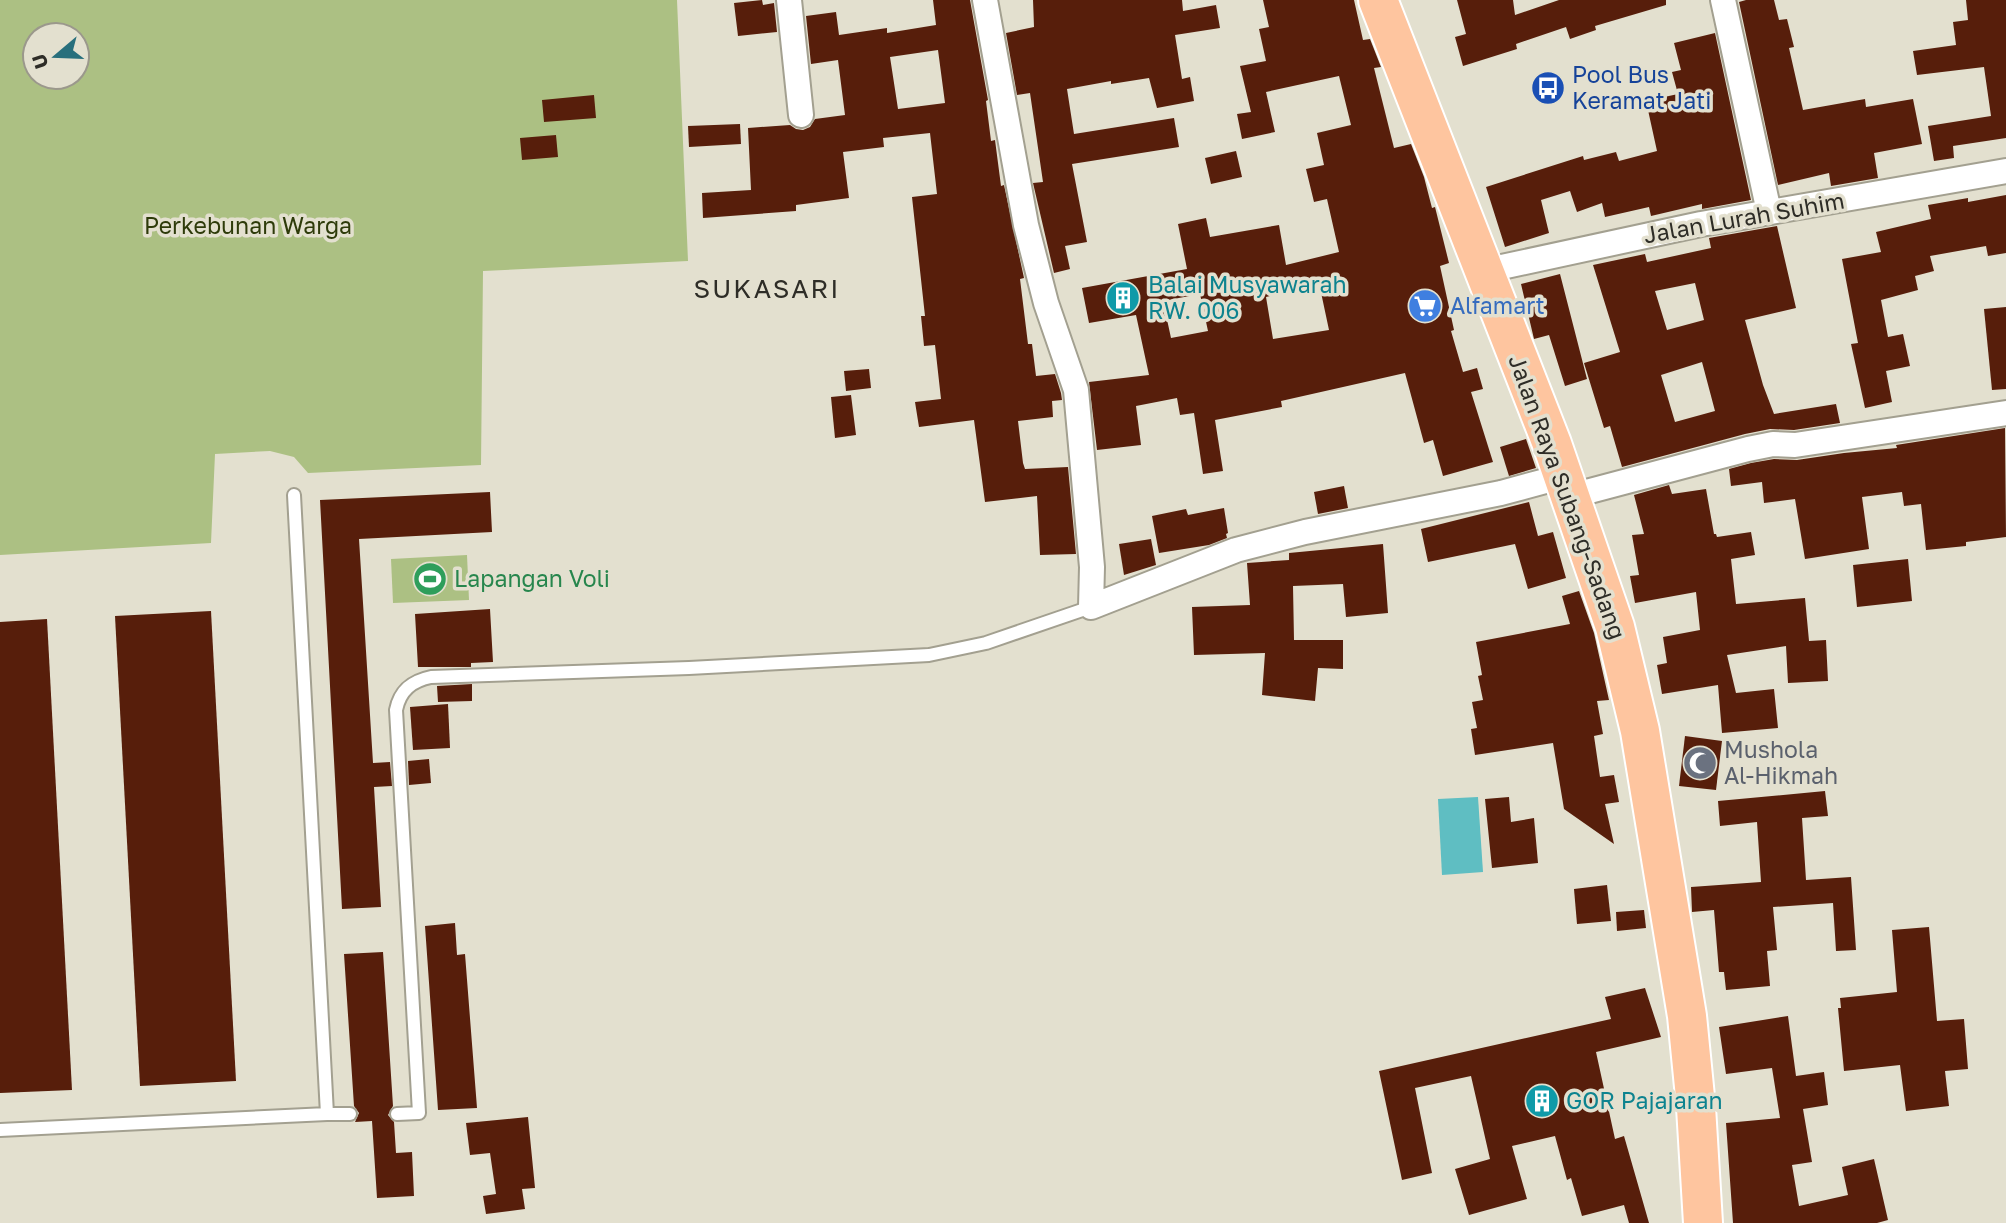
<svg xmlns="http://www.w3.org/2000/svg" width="2006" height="1223" font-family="'Golos Text',sans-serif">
  <rect width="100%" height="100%" fill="#e3e0cf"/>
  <g fill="#acc083" fill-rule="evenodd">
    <path d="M0 0H677L688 261 483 271 481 465 308 473 294 457 270 451 215 454 211 543 0 555ZM35 35H77V77H35Z"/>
    <path d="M467 555 469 600 393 603 391 559Z"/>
  </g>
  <path fill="#5fbec2" d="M1478 797 1483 872 1442 875 1438 799Z"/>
  <g fill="#571e0b" fill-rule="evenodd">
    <path d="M762 0 763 5 774 3 777 32 738 36 734 3Z"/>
    <path d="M933 0H970L988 100 986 101 991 141 995 140 1001 186 1004 185 1024 278 1020 279 1028 344H1032L1036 376 1055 374 1061 393 1062 400 1052 401 1053 417 1018 421 1023 463 1025 469 1068 467 1076 554 1040 555 1037 496 985 502 974 420 919 427 915 402 941 399 935 345 924 346 921 316H925L912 197 937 194 930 133 883 138 884 147 843 152 849 198 796 205V211L703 218 702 193 751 190 748 128 790 125 796 129 803 130 810 127 815 119 845 115 838 60 811 64 806 16 836 12 839 35 887 28V33L936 25ZM938 50 945 103 898 109 890 57Z"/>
    <path d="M1033 0H1182L1183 11 1216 5 1220 28 1175 35 1182 79 1190 77 1194 101 1157 108 1149 78 1111 84V81L1067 89 1074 134 1174 118 1179 147 1072 164 1087 242 1065 246 1070 269 1054 273 1033 183 1043 182 1030 93 1017 95 1006 33 1034 27Z"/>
    <path d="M1263 0H1354L1363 40 1370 39 1381 67 1374 68 1394 148 1411 144 1424 177 1432 208 1435 207 1449 263 1440 266 1454 330 1451 331 1463 372 1477 368 1483 389 1471 392 1493 462 1443 476 1433 440 1424 443 1405 373 1281 401 1282 407 1215 420 1223 471 1203 474 1194 413 1180 415 1177 398 1136 406 1141 445 1097 450 1089 382 1149 375 1136 315 1089 323 1082 288 1187 269 1178 224 1206 218 1210 237 1279 225 1286 265 1339 252 1327 199 1314 202 1306 169 1324 165 1317 133 1351 125 1339 76 1266 92 1275 132 1242 139 1237 114 1251 112 1240 66 1266 61 1259 29 1269 27ZM1319 283 1329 330 1273 339 1266 297ZM1200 294 1208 331 1171 338 1163 301Z"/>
    <path d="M1457 0H1513L1515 15 1559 0H1666V5L1595 26 1596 30 1570 39 1566 27 1516 44 1517 49 1463 66 1455 37 1466 34Z"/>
    <path d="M1746 0H1774L1779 20 1787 19 1794 47 1789 48 1803 110 1865 99 1866 107 1913 99 1922 144 1874 153 1878 178 1831 186 1829 173 1778 185 1739 2Z"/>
    <path d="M1966 0H2006V138L1953 146 1954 158 1934 161 1928 126 1991 116 1984 67 1917 75 1913 51 1956 45 1953 22 1968 20Z"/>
    <path d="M1715 33 1751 200 1702 209V204L1651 216 1649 207 1605 217 1602 203 1577 212 1570 191 1541 200 1549 233 1505 247 1486 187 1583 156 1584 160 1616 152 1619 161 1657 151 1646 101 1678 94 1672 72 1681 70 1674 43Z"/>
    <path d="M594 95 596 118 544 122 542 100Z"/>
    <path d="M740 124 741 144 689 147 688 126Z"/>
    <path d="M556 135 558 157 522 160 520 138Z"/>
    <path d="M1236 151 1242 177 1211 184 1205 158Z"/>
    <path d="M2006 195V253L1988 256 1986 246 1930 256 1934 271 1915 276 1918 290 1881 300 1888 337 1903 334 1910 366 1886 371 1892 402 1865 408 1851 344 1858 343 1842 259 1881 252 1876 232 1931 219 1928 205 1968 198V202Z"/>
    <path d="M1777 226 1796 308 1745 320 1763 385 1774 414 1836 404 1840 423 1794 430 1770 429 1745 434 1622 467 1610 426 1604 428 1584 363 1620 352 1593 265 1645 254 1647 262 1711 248 1709 238ZM1695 283 1704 320 1667 330 1655 291ZM1702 362 1715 411 1675 422 1661 375Z"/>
    <path d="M1560 274 1587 379 1565 386 1549 335 1534 339 1521 284Z"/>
    <path d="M2006 307V389L1992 390 1984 309Z"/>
    <path d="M869 369 871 388 846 391 844 371Z"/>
    <path d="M851 395 856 435 835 438 831 397Z"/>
    <path d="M2005 428 2006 537 1966 542V546L1926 550 1921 504 1904 506 1902 492 1862 497 1869 549 1805 559 1795 499 1764 503 1762 482 1731 486 1729 469 1751 463 1774 459 1797 460 1844 453 1897 448 1896 445Z"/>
    <path d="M1526 439 1536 468 1509 476 1500 447Z"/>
    <path d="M1669 485 1672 494 1706 489 1714 534H1716L1717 537 1751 532 1755 555 1731 559 1736 604 1805 598 1809 641 1826 640 1828 681 1788 683 1786 646 1727 655 1736 693 1774 689 1778 728 1722 733 1718 685 1662 694 1657 665 1667 663 1663 637 1700 630 1696 592 1635 603 1630 576 1639 575 1632 535 1644 534 1634 495Z"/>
    <path d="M1344 486 1348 508 1318 514 1314 492Z"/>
    <path d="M490 492 492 532 359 539 373 763 390 762 392 786 374 787 381 907 342 909 320 500Z"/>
    <path d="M1529 502 1538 536 1553 532 1566 578 1528 589 1515 544 1428 562 1421 529Z"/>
    <path d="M1224 508 1228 533 1226 534 1227 538 1209 545 1159 553 1152 516 1186 509 1188 515Z"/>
    <path d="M1151 539 1156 565 1124 575 1119 544Z"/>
    <path d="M1383 544 1388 613 1346 617 1343 584 1293 586 1294 640H1343V669L1318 668 1315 701 1262 695 1265 653 1194 655 1192 607 1250 605 1247 563 1289 560V553Z"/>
    <path d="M1908 559 1912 601 1857 607 1853 565Z"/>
    <path d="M1579 591 1594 633 1609 700 1597 701 1603 734 1594 736 1600 777 1614 775 1619 802 1605 804 1614 844 1564 809 1553 743 1475 755 1471 729 1477 728 1472 702 1483 700 1478 676 1482 675 1476 642 1570 624 1562 596Z"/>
    <path d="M490 609 493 662 471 663V667H418L415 614Z"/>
    <path d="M211 611 236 1081 140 1086 115 616Z"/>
    <path d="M47 619 72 1090 0 1093V622Z"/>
    <path d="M472 684V701L438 702 437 686Z"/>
    <path d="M448 704 450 748 413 750 410 707Z"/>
    <path d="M1685 736 1722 741 1716 790 1679 786Z"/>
    <path d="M429 759 431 783 409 785 408 761Z"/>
    <path d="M1825 791 1828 816 1802 818 1806 880 1851 877 1856 950 1836 951 1833 903 1773 907 1777 950 1767 951 1770 986 1726 990 1724 972H1719L1714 910 1692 912 1691 887 1761 882 1757 822 1720 826 1718 801Z"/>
    <path d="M1509 797 1511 822 1534 818 1538 863 1492 868 1485 799Z"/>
    <path d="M1607 885 1611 921 1577 924 1574 889Z"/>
    <path d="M1644 910 1646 928 1617 931 1616 912Z"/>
    <path d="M455 923 457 955 465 954 477 1108 438 1110 425 926Z"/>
    <path d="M1929 927 1937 1021 1964 1019 1968 1069 1945 1071 1949 1106 1906 1111 1900 1065 1844 1071 1838 1008H1841L1840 998 1897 992 1892 930Z"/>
    <path d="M383 952 393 1106 388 1115 394 1122 396 1153 412 1152 414 1196 377 1198 372 1121 355 1122 359 1113 354 1106 344 954Z"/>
    <path d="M1645 988 1661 1037 1596 1052 1615 1139 1624 1136 1649 1223H1629L1624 1205 1582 1216 1571 1178 1567 1180 1555 1136 1512 1146 1527 1199 1469 1215 1455 1169 1490 1159 1471 1076 1415 1088 1432 1173 1402 1180 1379 1071 1611 1019 1605 997Z"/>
    <path d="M1788 1016 1796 1076 1824 1072 1828 1105 1803 1109 1812 1162 1792 1165 1799 1206 1848 1195 1842 1167 1874 1159 1888 1220 1877 1223H1733L1726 1123 1780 1118 1772 1068 1726 1074 1719 1027Z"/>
    <path d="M528 1117 535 1188 522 1189 525 1209 486 1214 483 1196 496 1194 490 1153 470 1155 466 1123Z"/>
  </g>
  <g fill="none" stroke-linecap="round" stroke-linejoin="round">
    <g stroke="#a3a090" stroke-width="16">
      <g id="lane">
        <path d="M327 1114H350"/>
        <path d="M397 1114 419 1113 396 710C400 690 412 681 431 677L689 668 929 655 986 643 1091 607"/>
        <path d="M0 1130 327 1114 294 495"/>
      </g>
    </g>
    <g stroke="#a3a090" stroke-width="28">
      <g id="street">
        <path d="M789 0 801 115"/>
        <path d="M985 0 1026 225 1046 303 1076 390 1092 567 1091 607 1236 550 1305 532 1501 493 1564 476"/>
        <path d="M1723 0 1769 212"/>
        <path d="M1483 271 1701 224 2006 171"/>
        <path d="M1571 496 1748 449 1773 444 1795 445 2006 413"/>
      </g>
    </g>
    <g stroke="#fff" stroke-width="42">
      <path id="primary" d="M1378 0 1552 444 1615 627 1640 731 1687 1016 1696 1107 1703 1223"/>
    </g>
    <use href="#lane" stroke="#fff" stroke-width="12"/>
    <use href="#street" stroke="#fff" stroke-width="24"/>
    <use href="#primary" stroke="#fec59f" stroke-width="38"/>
  </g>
  <defs>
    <g id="bus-disc" transform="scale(1.75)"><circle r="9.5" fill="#1a4fb4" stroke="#e3e0cf"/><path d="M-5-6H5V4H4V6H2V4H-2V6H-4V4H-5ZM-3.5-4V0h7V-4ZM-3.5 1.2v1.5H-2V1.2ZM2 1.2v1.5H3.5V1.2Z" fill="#fff"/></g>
    <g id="building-disc" transform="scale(1.75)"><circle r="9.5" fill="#0f9aa8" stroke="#e3e0cf"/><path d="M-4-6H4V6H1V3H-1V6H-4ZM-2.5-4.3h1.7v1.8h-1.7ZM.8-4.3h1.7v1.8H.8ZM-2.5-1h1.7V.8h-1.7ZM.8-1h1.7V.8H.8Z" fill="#fff"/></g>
    <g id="supermarket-disc" transform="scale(1.75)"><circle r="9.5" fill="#3f7fe0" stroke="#e3e0cf"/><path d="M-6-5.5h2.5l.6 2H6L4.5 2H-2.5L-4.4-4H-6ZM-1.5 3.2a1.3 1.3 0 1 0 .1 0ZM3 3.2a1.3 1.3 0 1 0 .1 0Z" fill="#fff"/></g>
    <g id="stadium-disc" transform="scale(1.75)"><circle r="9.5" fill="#2e9e5b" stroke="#e3e0cf"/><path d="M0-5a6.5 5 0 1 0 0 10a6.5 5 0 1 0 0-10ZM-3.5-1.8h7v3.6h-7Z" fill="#fff"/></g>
    <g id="mosque-disc" transform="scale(1.75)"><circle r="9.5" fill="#6b7280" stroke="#e3e0cf"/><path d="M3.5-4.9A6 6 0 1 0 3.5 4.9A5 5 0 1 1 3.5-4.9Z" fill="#fff"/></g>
  </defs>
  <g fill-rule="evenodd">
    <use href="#bus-disc" x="1548" y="88"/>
    <use href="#building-disc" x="1123" y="298"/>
    <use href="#supermarket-disc" x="1425" y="306"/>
    <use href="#stadium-disc" x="430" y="579"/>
    <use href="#mosque-disc" x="1700" y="763"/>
    <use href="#building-disc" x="1542" y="1101"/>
  </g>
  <g text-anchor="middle" stroke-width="7" stroke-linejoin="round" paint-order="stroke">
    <g font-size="23" fill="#164399" stroke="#e3e0cf" text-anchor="start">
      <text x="1572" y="83">Pool Bus<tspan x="1572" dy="26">Keramat Jati</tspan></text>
    </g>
    <g font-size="23" fill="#2e2d27" stroke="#e3e0cf">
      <text transform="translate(1744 218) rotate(-10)" y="8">Jalan Lurah Suhim</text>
      <text transform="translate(1567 497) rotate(70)" y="8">Jalan Raya Subang-Sadang</text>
    </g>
    <g font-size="23" fill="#2e3b0a" stroke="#e3e0cf">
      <text x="248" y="234">Perkebunan Warga</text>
    </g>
    <g font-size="23" fill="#0d838f" stroke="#e3e0cf" text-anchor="start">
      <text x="1148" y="293">Balai Musyawarah<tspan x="1148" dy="26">RW. 006</tspan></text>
      <text x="1566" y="1109">GOR Pajajaran</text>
    </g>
    <g font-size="23" fill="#366cbe" stroke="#e3e0cf" text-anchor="start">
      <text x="1450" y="314">Alfamart</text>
    </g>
    <g font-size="23" fill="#27864d" stroke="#e3e0cf" text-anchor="start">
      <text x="454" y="587">Lapangan Voli</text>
    </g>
    <g font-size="23" fill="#5b616d" stroke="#e3e0cf" text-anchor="start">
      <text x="1724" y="758">Mushola<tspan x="1724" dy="26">Al-Hikmah</tspan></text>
    </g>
    <g font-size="26" letter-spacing="2" fill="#2e2d27" stroke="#e3e0cf">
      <text x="767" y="298">SUKASARI</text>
    </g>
  </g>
  <g transform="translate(56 56) rotate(251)"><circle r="33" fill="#e3e0cf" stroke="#9b988c" stroke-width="2"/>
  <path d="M0-5L12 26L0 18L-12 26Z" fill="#286f7c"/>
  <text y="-10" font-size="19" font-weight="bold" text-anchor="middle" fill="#2e2d27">U</text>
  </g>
</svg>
